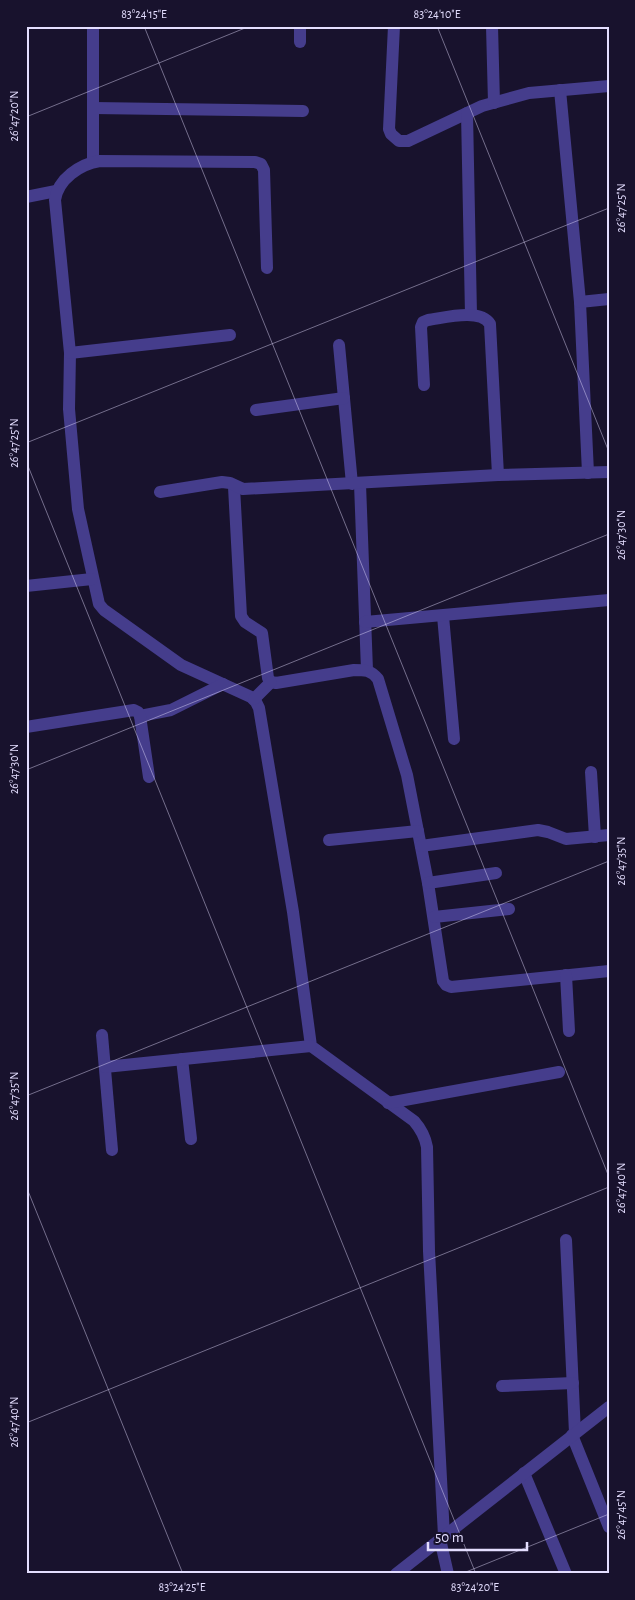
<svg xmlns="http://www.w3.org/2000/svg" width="635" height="1600" font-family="'Alegreya Sans',sans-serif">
  <rect width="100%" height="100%" fill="#18122d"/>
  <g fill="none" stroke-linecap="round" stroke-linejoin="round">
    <g stroke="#453d8c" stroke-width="12">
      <path d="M300 26V42"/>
      <path d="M394 26 389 129 391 134 399 141H408L482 106 529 93 609 86"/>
      <path d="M492 26 494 103"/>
      <path d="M560 90 580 302 588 473"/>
      <path d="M93 108 303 111"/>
      <path d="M467 113 471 315"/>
      <path d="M93 162V26"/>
      <path d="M26 197 56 191"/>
      <path d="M267 268 264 170 261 164 255 162 100 161C80 164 58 179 55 200L70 353 69 409 78 509 99 604 104 610 181 665 251 697 256 702 259 708 293 912 311 1046 414 1121C421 1129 425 1136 427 1147L429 1251 444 1536"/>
      <path d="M580 302 609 299"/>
      <path d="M339 345 352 484"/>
      <path d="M70 353 230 335"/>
      <path d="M424 385 421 327 423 322 428 320C444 318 480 308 490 324L498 475"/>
      <path d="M256 410 344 398"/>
      <path d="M360 484 367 670"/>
      <path d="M234 487 241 616 245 622 262 633 268 678 271 682 276 683 354 670C365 670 371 670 378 679L407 775 428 883 443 981 446 985 451 987 609 971"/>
      <path d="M160 492 222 482 230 483 243 489 498 475 609 472"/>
      <path d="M26 586 92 579"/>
      <path d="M443 616 454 739"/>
      <path d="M365 622 609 600"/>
      <path d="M254 699 271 682"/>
      <path d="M140 716 171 710 223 684"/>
      <path d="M26 727 134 710 138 712 140 716 149 777"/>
      <path d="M591 772 595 837"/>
      <path d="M329 840 418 831"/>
      <path d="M421 846 538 830 548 832 566 839 609 835"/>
      <path d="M428 883 496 873"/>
      <path d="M434 917 509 909"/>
      <path d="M566 975 569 1031"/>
      <path d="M102 1035 112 1150"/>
      <path d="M182 1059 191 1139"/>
      <path d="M105 1067 311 1046"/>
      <path d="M388 1103 559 1072"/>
      <path d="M566 1240 575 1433"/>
      <path d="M502 1386 573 1383"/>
      <path d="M572 1435 609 1527"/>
      <path d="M524 1473 566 1574"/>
      <path d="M440 1539 448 1574"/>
      <path d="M396 1574 609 1407"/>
    </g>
  </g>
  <path fill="none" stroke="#e4deff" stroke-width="1" stroke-opacity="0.45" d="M144 26 609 1177M437 26 609 452M26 117 250 26M26 443 609 208M26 461 476 1574M26 770 609 534M26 1096 609 861M26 1186 183 1574M26 1423 609 1187M461 1574 609 1514"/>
  <rect width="635" height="1600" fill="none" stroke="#18122d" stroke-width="55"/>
  <path d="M428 1542v8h99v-8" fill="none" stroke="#e4deff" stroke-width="2.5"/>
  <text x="435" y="1542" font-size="15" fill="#e4deff" stroke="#18122d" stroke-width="4" paint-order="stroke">50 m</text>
  <rect x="28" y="28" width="580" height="1544" fill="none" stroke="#e4deff" stroke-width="2"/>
  <g font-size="12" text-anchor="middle" fill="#e4deff">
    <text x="144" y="18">83°24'15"E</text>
    <text x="437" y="18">83°24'10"E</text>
    <text transform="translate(14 116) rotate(-90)" y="4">26°47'20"N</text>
    <text transform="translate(621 208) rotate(-90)" y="4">26°47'25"N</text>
    <text transform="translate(14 443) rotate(-90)" y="4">26°47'25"N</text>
    <text transform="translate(621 535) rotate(-90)" y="4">26°47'30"N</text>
    <text transform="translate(14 769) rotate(-90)" y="4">26°47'30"N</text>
    <text transform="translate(621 861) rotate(-90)" y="4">26°47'35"N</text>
    <text transform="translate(14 1096) rotate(-90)" y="4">26°47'35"N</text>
    <text transform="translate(621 1188) rotate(-90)" y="4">26°47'40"N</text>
    <text transform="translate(14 1422) rotate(-90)" y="4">26°47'40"N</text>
    <text transform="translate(621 1515) rotate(-90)" y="4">26°47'45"N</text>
    <text x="182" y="1591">83°24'25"E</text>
    <text x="475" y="1591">83°24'20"E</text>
  </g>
</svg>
